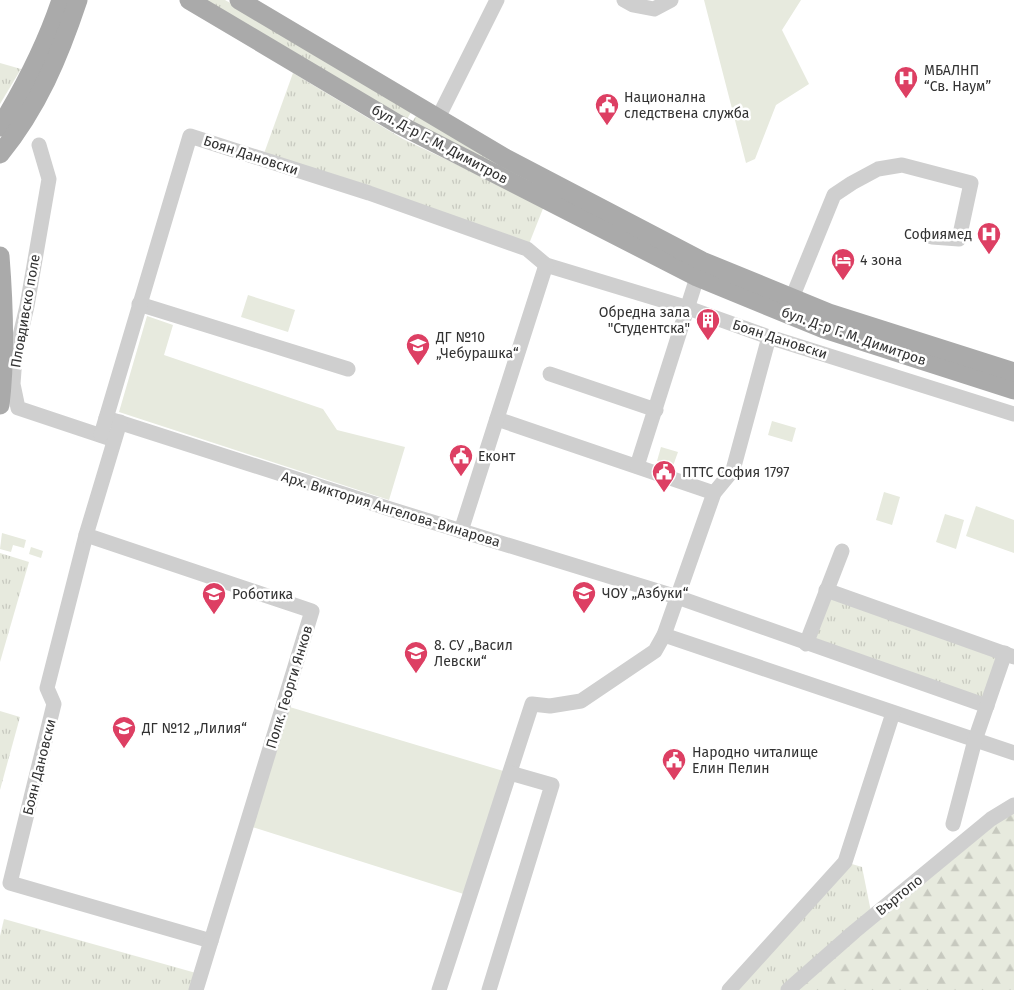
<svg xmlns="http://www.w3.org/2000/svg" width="1014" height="990" font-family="'Fira Sans',sans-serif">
  <defs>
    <pattern id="grass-tufts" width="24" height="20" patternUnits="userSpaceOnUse" patternTransform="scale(1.25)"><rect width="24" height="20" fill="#e7eade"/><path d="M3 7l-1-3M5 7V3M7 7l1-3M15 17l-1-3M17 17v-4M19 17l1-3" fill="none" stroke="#c7c9bf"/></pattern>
    <pattern id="forest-firs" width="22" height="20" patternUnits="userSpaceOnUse" patternTransform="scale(1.25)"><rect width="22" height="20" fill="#e7eade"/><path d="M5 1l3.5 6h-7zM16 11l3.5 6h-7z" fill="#c7c9bf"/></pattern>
  </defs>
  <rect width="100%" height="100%" fill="#fff"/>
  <g fill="url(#grass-tufts)">
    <path d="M202 0H225L414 107 406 121Z"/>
    <path d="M0 63 21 69 0 104Z"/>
    <path d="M293 73 403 139 544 206 527 249 262 159Z"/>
    <path d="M419 111 614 222 411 124Z"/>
    <path d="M0 553 29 562 0 662Z"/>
    <path d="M826 590 1005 653 987 706 806 644Z"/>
    <path d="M0 711 20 717 0 790Z"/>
    <path d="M845 862 862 867 872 917 788 990H729Z"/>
    <path d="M4 919 196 973 190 990H0V936Z"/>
  </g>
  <path fill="url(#forest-firs)" d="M1014 805V990H788Z"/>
  <g fill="#e7eade">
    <path d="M704 0H801L782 30 809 84 776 105 755 159 746 163Z"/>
    <path d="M248 295 295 310 288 332 241 317Z"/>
    <path d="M147 316 173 325 164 355 323 409 337 430 405 447 389 500 119 412Z"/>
    <path d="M772 421 796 428 792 442 768 435Z"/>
    <path d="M661 447 678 452 673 466 657 461Z"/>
    <path d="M884 492 900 497 892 525 876 520Z"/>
    <path d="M976 506 1014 520V553L966 536Z"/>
    <path d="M945 514 964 520 956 549 936 542Z"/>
    <path d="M2 533 26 540 24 548 13 545 11 552 0 549Z"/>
    <path d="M31 547 43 551 41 558 29 554Z"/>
    <path d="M283 705 510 773 470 896 246 825Z"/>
  </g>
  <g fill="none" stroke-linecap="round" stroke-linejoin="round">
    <g stroke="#cfcfcf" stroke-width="15">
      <path d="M624 0 633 5 654 9 671 0"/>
      <path d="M438 118 497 0"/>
      <path d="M39 145 49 179 27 306 15 357 13 384 18 408 111 439"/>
      <path d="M792 298 834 195 852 183 878 169 902 165 971 183 959 239 932 237"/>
      <path d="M139 304 348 369"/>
      <path d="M550 374 656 410"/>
      <path d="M106 418 390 509 677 597 987 706"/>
      <path d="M497 419 714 493"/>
      <path d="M120 422 86 535 47 688 54 704 10 883 211 941"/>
      <path d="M101 435 190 136 369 193 527 249 546 265 688 308 769 337 1014 414"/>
      <path d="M637 466 700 268"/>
      <path d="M461 531 546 265"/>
      <path d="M86 535 312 611 196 990"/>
      <path d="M826 590 1014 657"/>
      <path d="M664 635 1014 753"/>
      <path d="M806 644 842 551"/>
      <path d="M953 824 975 740 1005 653"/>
      <path d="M439 990 532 704 550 706 581 701 655 651 664 635 714 493 733 470 769 337"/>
      <path d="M489 990 552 785 510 773"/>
      <path d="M729 990 845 862 893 713"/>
      <path d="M788 990 855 931 991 819 1014 805"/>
    </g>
    <g stroke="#aaa" stroke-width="19">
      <path d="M189 0 396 123 697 277 824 329 1014 390"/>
      <path d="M239 0 505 158 702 261 829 313 1014 372"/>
      <path d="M0 127C25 86 46 45 61 0"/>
      <path d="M0 154C38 107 59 57 78 0"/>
      <path d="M0 256C4 306 6 355 0 405"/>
    </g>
  </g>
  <defs>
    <g id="hospital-pin" transform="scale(1.25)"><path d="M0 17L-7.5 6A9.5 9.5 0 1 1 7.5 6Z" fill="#dd3f63" stroke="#fff"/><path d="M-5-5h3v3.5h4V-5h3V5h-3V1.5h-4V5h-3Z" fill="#fff"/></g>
    <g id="civic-pin" transform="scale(1.25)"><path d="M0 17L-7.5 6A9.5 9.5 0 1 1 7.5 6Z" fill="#dd3f63" stroke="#fff"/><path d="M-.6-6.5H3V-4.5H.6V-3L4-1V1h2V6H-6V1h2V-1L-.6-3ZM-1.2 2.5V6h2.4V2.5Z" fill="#fff"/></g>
    <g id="hotel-pin" transform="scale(1.25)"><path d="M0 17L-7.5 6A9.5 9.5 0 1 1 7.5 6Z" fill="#dd3f63" stroke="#fff"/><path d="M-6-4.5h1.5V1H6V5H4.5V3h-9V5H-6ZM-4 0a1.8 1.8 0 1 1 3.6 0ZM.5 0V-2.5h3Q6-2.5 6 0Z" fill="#fff"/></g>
    <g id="building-pin" transform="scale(1.25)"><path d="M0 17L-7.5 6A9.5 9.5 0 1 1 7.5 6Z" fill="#dd3f63" stroke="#fff"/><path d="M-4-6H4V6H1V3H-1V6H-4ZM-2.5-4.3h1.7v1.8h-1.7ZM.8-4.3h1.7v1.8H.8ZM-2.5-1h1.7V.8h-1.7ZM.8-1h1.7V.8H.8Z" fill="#fff"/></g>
    <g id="school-pin" transform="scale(1.25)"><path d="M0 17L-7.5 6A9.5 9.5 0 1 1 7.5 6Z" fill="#dd3f63" stroke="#fff"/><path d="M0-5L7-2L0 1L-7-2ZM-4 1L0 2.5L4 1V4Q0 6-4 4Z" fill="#fff"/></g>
  </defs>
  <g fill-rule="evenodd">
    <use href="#hospital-pin" x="906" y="78"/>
    <use href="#civic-pin" x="607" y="105"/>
    <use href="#hospital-pin" x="989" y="234"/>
    <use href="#hotel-pin" x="843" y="260"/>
    <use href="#building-pin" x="708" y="320"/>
    <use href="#school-pin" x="418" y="345"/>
    <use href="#civic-pin" x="461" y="456"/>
    <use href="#civic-pin" x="664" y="472"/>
    <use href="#school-pin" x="584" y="593"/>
    <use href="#school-pin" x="214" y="594"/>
    <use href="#school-pin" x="416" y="653"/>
    <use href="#school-pin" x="124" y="728"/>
    <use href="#civic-pin" x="674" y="760"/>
  </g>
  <g text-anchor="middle" stroke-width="5" stroke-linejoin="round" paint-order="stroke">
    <g font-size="14" fill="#323232" stroke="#fff" text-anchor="start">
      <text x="924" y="75">MБАЛНП<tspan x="924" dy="16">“Св. Наум”</tspan></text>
      <text x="624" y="102">Национална<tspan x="624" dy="16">следствена служба</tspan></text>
      <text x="972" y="239" text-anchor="end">Софиямед</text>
      <text x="860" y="265">4 зона</text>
      <text x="690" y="317" text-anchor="end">Обредна зала<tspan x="690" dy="16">"Студентска"</tspan></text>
      <text x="436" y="342">ДГ №10<tspan x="436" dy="16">„Чебурашка“</tspan></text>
      <text x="478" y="461">Еконт</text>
      <text x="682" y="477">ПТТС София 1797</text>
      <text x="602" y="598">ЧОУ „Азбуки“</text>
      <text x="232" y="599">Роботика</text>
      <text x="434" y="650">8. СУ „Васил<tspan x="434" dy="16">Левски“</tspan></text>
      <text x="142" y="733">ДГ №12 „Лилия“</text>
      <text x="692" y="757">Народно читалище<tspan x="692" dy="16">Елин Пелин</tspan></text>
    </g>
    <g font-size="14" fill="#323232" stroke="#fff">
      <text transform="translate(440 144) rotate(28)" y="5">бул. Д-р Г. М. Димитров</text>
      <text transform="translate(251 155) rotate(18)" y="5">Боян Дановски</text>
      <text transform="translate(25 311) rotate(-80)" y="5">Пловдивско поле</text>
      <text transform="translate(854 336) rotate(19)" y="5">бул. Д-р Г. М. Димитров</text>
      <text transform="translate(780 339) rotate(18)" y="5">Боян Дановски</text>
      <text transform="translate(391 509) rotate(17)" y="5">Арх. Виктория Ангелова-Винарова</text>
      <text transform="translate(289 687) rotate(-73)" y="5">Полк. Георги Янков</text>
      <text transform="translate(39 767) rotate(-76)" y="5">Боян Дановски</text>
      <text transform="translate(899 895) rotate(-39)" y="5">Въртопо</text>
    </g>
  </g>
</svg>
